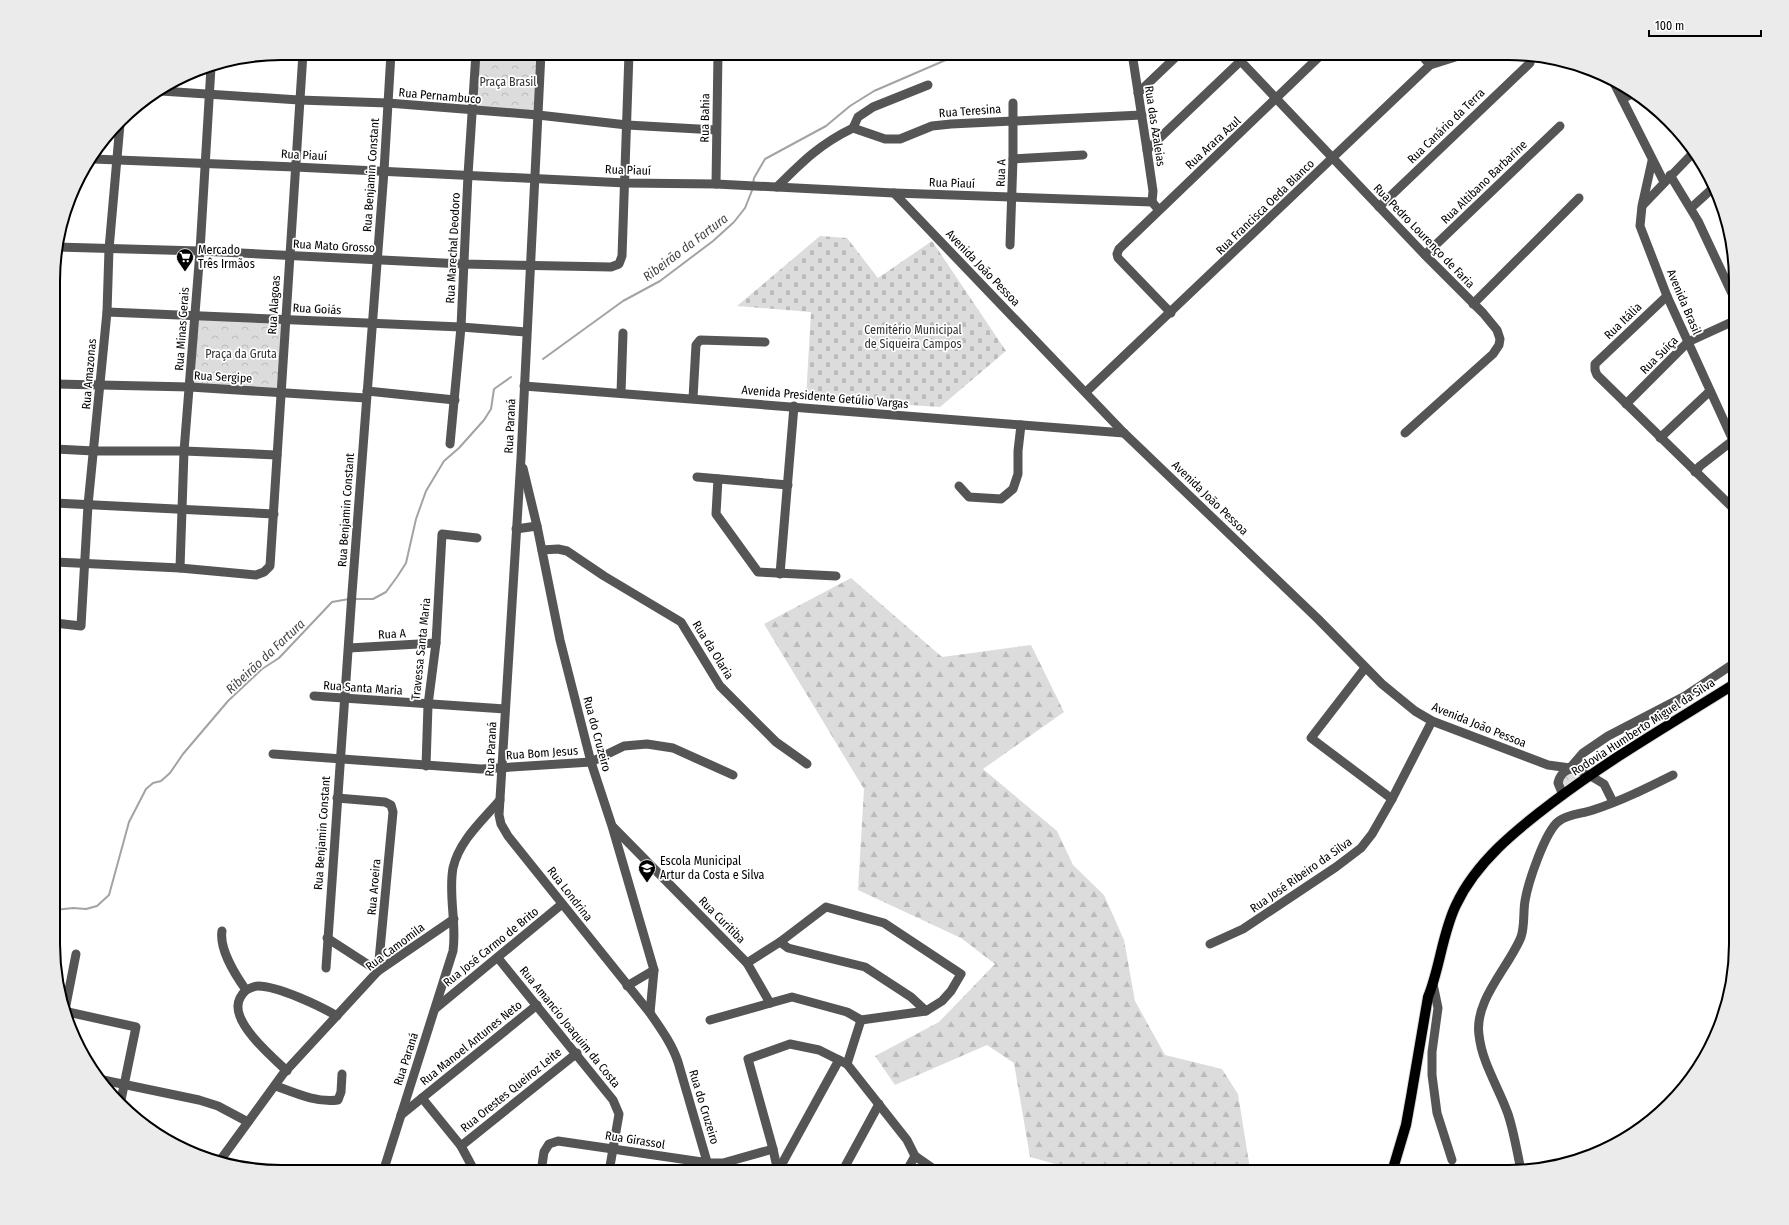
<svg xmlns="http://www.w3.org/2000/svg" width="1789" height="1225" font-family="'Fira Sans Condensed',sans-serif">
  <defs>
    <pattern id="forest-firs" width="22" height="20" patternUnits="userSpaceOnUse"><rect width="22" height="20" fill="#dcdcdc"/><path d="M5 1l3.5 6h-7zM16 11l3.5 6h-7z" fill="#bbb"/></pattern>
    <pattern id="cemetery-stones" width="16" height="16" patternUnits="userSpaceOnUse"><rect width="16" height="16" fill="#dcdcdc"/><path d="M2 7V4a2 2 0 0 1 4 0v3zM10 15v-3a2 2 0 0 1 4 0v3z" fill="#bbb"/></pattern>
    <pattern id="park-crowns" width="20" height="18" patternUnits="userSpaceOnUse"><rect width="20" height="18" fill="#dcdcdc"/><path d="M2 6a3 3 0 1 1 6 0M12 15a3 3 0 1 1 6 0" fill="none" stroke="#bbb"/></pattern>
  </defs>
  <rect width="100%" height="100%" fill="#fff"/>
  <path fill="url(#forest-firs)" d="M851 578 942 657 1031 645 1064 712 983 769 1057 831 1073 865 1104 895 1124 940 1135 1001 1165 1055 1222 1069 1238 1094 1250 1169 1254 1172H1084L1030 1157 1014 1063 987 1045 895 1085 875 1056 939 1022 995 964 961 938 858 890 864 789 764 624Z"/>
  <path fill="url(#cemetery-stones)" d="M820 236 847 238 878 278 932 241 1006 351 940 407 806 398 811 312 737 306Z"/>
  <g fill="url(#park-crowns)">
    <path d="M479 53H538L536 113 475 110Z"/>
    <path d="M196 319 282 321 279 390 193 385Z"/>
    <path d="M1566 771 1585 775 1563 794 1560 778Z"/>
  </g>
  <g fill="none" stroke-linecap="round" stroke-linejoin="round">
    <g stroke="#a3a3a3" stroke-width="2">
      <path d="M753 184 754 178 765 159 826 126 850 106 874 91 962 53"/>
      <path d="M543 359 623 301 660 281 713 241 734 222 745 208 753 188"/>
      <path d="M355 599H373L386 592 397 577 406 563 416 519 426 491 444 461 459 448 484 420 491 409 494 389 511 377"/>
      <path d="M55 910 73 908 86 909 97 906 109 895 129 822 146 789 153 783 161 781 170 773 183 754 228 701 262 669 279 658 332 602 349 599"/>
    </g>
    <g stroke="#dbdbdb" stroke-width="12">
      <path id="major" d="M1392 1172 1406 1125 1411 1097 1428 997C1440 968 1442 934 1456 905 1476 862 1516 830 1553 802 1611 758 1674 722 1736 683"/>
    </g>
    <g stroke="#555" stroke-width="9">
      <path d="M541 53 521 458 499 815 501 824 508 836 650 1013C661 1029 672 1044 678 1062L710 1172"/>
      <path d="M1132 53 1147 150 1153 191 1152 202"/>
      <path d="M1233 53 1425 255 1483 313 1497 330 1500 339 1499 345 1493 354 1405 433"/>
      <path d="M1420 53 1430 65"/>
      <path d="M1614 83 1664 182"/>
      <path d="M161 91 299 100 388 103 538 115 627 125 716 130"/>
      <path d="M1138 93 1180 53"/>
      <path d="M1622 99 1634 93"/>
      <path d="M853 128 858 117 873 107 928 85"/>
      <path d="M1147 150 1249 53"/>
      <path d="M93 159 295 167 626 183 716 184 894 193 1152 202 1159 210"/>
      <path d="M1013 159 1083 155"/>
      <path d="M1652 161 1642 206 1640 226 1667 296 1736 447"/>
      <path d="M1670 175 1698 221 1736 302"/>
      <path d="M716 184 718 53"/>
      <path d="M777 187C803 161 820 144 853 128L885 139H900L932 126 951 124 1142 115"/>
      <path d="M894 193 1124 433 1318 619 1382 684 1415 711 1432 721 1548 765 1570 768 1583 753 1608 736 1685 696 1736 662"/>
      <path d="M1643 205 1693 153"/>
      <path d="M1379 207 1530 63"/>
      <path d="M1691 208 1714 187"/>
      <path d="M1010 245 1013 159V103"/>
      <path d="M56 247 200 251 463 264 611 267 619 264 622 256 629 53"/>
      <path d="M1425 255 1560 126"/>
      <path d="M1667 296 1595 364V370L1597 375 1736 511"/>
      <path d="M1473 304 1579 198"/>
      <path d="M107 312 461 327 526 332"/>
      <path d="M1171 313 1118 258 1117 254 1119 249 1323 53"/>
      <path d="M55 384 190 387 366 398"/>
      <path d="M524 386 1124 433"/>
      <path d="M367 391 455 400"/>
      <path d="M1086 392 1430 65 1468 53"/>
      <path d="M621 393 623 333"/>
      <path d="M693 398 696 345 700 340 765 342"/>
      <path d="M1626 404 1688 342 1736 320"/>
      <path d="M1660 438 1710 391"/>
      <path d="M450 444 461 327 468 175 476 53"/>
      <path d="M55 449 94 451H184L277 455"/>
      <path d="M523 468 537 526 560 640 591 762 612 826 654 970 650 1013"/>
      <path d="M1695 472 1700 466 1736 438"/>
      <path d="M697 477 788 485"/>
      <path d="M718 479 716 514 758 572 836 576"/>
      <path d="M959 486 969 497 1001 499 1013 489 1018 474V451L1021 425"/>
      <path d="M55 503 274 514"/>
      <path d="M516 529 537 526"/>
      <path d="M542 550 558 549 567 551 604 576 681 622 720 686 776 742 807 764"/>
      <path d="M55 562 180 568 256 575 264 572 270 566 303 53"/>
      <path d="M180 568 184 451 200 251 211 67"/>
      <path d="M780 574 794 406"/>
      <path d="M55 623 81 626 88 505 107 312 109 249 120 124"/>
      <path d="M349 648 436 643"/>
      <path d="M1365 668 1311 738 1392 799"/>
      <path d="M314 696 505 709"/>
      <path d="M273 754 481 769 591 762 624 746 647 744 673 748 733 775"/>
      <path d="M426 766 428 705 436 643 442 534 477 538"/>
      <path d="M1589 775 1604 784 1613 802"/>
      <path d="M1563 795 1558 783C1561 768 1578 763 1587 777"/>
      <path d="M613 827 747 963 770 1003"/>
      <path d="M222 931C219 949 236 976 246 990 250 988 254 986 258 986 278 986 320 1006 337 1016"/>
      <path d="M327 938 378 971 393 812 391 805 385 802 337 798"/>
      <path d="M780 942 788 948 865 967 911 997 926 1011"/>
      <path d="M1210 944 1243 929 1336 867 1361 848 1372 834 1392 799 1432 721"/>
      <path d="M498 958 613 1100 619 1114 609 1172"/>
      <path d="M326 968 352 593 384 171 391 53"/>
      <path d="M1433 984 1438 1008 1432 1052V1075L1437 1113 1452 1160"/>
      <path d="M627 986 654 970"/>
      <path d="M246 990C242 994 238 999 238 1006 237 1027 272 1057 287 1071"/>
      <path d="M66 1005 76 954"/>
      <path d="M436 1008 562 904"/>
      <path d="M68 1012 136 1027 121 1100"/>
      <path d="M710 1020 792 997 847 1012 861 1020 926 1011 942 1001 951 991 961 974 884 923 826 907 780 942 747 963"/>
      <path d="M847 1064 861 1020"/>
      <path d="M103 1080 199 1100 218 1106 248 1122"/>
      <path d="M276 1086C295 1093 317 1103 338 1100L341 1092 342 1074"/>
      <path d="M422 1098 461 1146 475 1172"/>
      <path d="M401 1115 537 1005"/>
      <path d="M461 1146 577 1053"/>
      <path d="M219 1162 283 1074 378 971 454 919"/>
      <path d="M384 1168 404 1172"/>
      <path d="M1521 1170C1517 1152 1514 1132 1508 1114 1499 1088 1482 1063 1479 1035 1474 1000 1509 967 1521 937 1525 925 1523 912 1525 901 1528 883 1545 831 1559 821 1569 814 1581 814 1593 810 1621 801 1647 788 1673 775"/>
      <path d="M778 1171 839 1060"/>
      <path d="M383 1172 453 951C457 924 448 894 453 868 459 841 482 821 500 800"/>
      <path d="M541 1172 544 1152 549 1144 558 1141 709 1163H723L773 1149"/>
      <path d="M778 1172 773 1149 748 1059 790 1044 819 1050 847 1064 907 1140 915 1156 938 1172"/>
      <path d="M842 1172 879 1104"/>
      <path d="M906 1172 915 1156"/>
    </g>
    <use href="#major" stroke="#000" stroke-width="10"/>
  </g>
  <defs>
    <g id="supermarket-pin" transform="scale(0.9)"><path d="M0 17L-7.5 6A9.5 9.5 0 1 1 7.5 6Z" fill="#000" stroke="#fff"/><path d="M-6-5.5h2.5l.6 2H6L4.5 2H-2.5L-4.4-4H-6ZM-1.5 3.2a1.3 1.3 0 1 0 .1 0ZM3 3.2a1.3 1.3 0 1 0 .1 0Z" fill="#fff"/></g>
    <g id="school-pin" transform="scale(0.9)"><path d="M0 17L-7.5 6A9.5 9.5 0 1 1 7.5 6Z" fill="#000" stroke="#fff"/><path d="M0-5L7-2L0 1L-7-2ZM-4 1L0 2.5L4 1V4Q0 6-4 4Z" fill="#fff"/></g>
  </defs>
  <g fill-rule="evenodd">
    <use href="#supermarket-pin" x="185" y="257"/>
    <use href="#school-pin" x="647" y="868"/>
  </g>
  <g text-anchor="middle" stroke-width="3.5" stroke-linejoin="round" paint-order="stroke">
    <g font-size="12" fill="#333" stroke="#fff">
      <text x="508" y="86">Praça Brasil</text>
      <text x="913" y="334">Cemitério Municipal<tspan x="913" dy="14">de Siqueira Campos</tspan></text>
      <text x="241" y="358">Praça da Gruta</text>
    </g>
    <g font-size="12" fill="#000" stroke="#fff">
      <text transform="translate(440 96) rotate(5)" y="4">Rua Pernambuco</text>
      <text transform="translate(970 111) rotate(-4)" y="4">Rua Teresina</text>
      <text transform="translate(705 118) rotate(-89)" y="4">Rua Bahia</text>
      <text transform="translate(1155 126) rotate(81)" y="4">Rua das Azaleias</text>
      <text transform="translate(1446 126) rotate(-44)" y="4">Rua Canário da Terra</text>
      <text transform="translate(1213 143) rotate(-43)" y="4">Rua Arara Azul</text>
      <text transform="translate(304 155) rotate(3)" y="4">Rua Piauí</text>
      <text transform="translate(628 170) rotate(2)" y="4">Rua Piauí</text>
      <text transform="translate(1001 173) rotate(-88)" y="4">Rua A</text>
      <text transform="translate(371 175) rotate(-86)" y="4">Rua Benjamin Constant</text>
      <text transform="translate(1484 182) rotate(-44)" y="4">Rua Altibano Barbarine</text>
      <text transform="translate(952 183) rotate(2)" y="4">Rua Piauí</text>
      <text transform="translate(1265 207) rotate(-44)" y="4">Rua Francisca Oeda Blanco</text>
      <text transform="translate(1424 236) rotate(46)" y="4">Rua Pedro Lourenço de Faria</text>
      <text transform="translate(334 246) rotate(3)" y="4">Rua Mato Grosso</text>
      <text transform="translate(453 248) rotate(-87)" y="4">Rua Marechal Deodoro</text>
      <text transform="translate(983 268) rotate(46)" y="4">Avenida João Pessoa</text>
      <text transform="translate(1684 302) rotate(67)" y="4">Avenida Brasil</text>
      <text transform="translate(274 305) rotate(-86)" y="4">Rua Alagoas</text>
      <text transform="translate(317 309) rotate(3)" y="4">Rua Goiás</text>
      <text transform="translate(1623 321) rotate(-44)" y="4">Rua Itália</text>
      <text transform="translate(182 329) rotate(-86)" y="4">Rua Minas Gerais</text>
      <text transform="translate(1659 355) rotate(-45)" y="4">Rua Suíça</text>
      <text transform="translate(89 374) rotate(-85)" y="4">Rua Amazonas</text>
      <text transform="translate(223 377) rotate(3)" y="4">Rua Sergipe</text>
      <text transform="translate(825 397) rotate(5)" y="4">Avenida Presidente Getúlio Vargas</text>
      <text transform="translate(510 426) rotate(-87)" y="4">Rua Paraná</text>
      <text transform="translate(1210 498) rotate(44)" y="4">Avenida João Pessoa</text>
      <text transform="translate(346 510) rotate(-86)" y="4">Rua Benjamin Constant</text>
      <text transform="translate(392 634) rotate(-3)" y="4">Rua A</text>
      <text transform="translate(421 649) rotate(-84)" y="4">Travessa Santa Maria</text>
      <text transform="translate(713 650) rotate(58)" y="4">Rua da Olaria</text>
      <text transform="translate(363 688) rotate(4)" y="4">Rua Santa Maria</text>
      <text transform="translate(1479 725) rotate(22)" y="4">Avenida João Pessoa</text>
      <text transform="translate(1643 727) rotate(-33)" y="4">Rodovia Humberto Miguel da Silva</text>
      <text transform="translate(597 734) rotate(75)" y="4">Rua do Cruzeiro</text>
      <text transform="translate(491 749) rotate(-87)" y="4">Rua Paraná</text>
      <text transform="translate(542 753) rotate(-4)" y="4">Rua Bom Jesus</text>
      <text transform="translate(322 833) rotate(-86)" y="4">Rua Benjamin Constant</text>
      <text transform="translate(1301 875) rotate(-35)" y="4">Rua José Ribeiro da Silva</text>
      <text transform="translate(374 887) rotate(-85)" y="4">Rua Aroeira</text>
      <text transform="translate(570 894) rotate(52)" y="4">Rua Londrina</text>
      <text transform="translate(722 920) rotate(45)" y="4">Rua Curitiba</text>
      <text transform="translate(395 947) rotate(-37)" y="4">Rua Camomila</text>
      <text transform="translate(491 947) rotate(-39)" y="4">Rua José Carmo de Brito</text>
      <text transform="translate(570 1027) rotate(51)" y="4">Rua Amancio Joaquim da Costa</text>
      <text transform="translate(471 1043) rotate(-39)" y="4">Rua Manoel Antunes Neto</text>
      <text transform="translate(406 1059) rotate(-72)" y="4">Rua Paraná</text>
      <text transform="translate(511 1090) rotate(-39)" y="4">Rua Orestes Queiroz Leite</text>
      <text transform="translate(704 1107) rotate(73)" y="4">Rua do Cruzeiro</text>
      <text transform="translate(635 1140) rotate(9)" y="4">Rua Girassol</text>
    </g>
    <g font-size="12" fill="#000" stroke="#fff" text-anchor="start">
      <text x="198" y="254">Mercado<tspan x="198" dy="14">Três Irmãos</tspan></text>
      <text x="660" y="865">Escola Municipal<tspan x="660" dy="14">Artur da Costa e Silva</tspan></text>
    </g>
    <g font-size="13" font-style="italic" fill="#444" stroke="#fff">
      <text transform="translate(685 247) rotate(-37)" y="5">Ribeirão da Fartura</text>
      <text transform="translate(265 656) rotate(-43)" y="5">Ribeirão da Fartura</text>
    </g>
  </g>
  <path d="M0 0H1789V1225H0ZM281 60H1508A221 221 0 0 1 1729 281V944A221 221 0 0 1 1508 1165H281A221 221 0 0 1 60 944V281A221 221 0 0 1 281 60Z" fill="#ebebeb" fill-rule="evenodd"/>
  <path fill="none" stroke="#000" stroke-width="2" d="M281 60H1508A221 221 0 0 1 1729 281V944A221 221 0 0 1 1508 1165H281A221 221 0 0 1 60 944V281A221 221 0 0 1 281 60Z"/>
  <path d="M1649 30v6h112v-6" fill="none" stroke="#000000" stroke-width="2"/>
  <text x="1655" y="30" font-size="12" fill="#000000" stroke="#ffffff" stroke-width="3" paint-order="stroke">100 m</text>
</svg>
